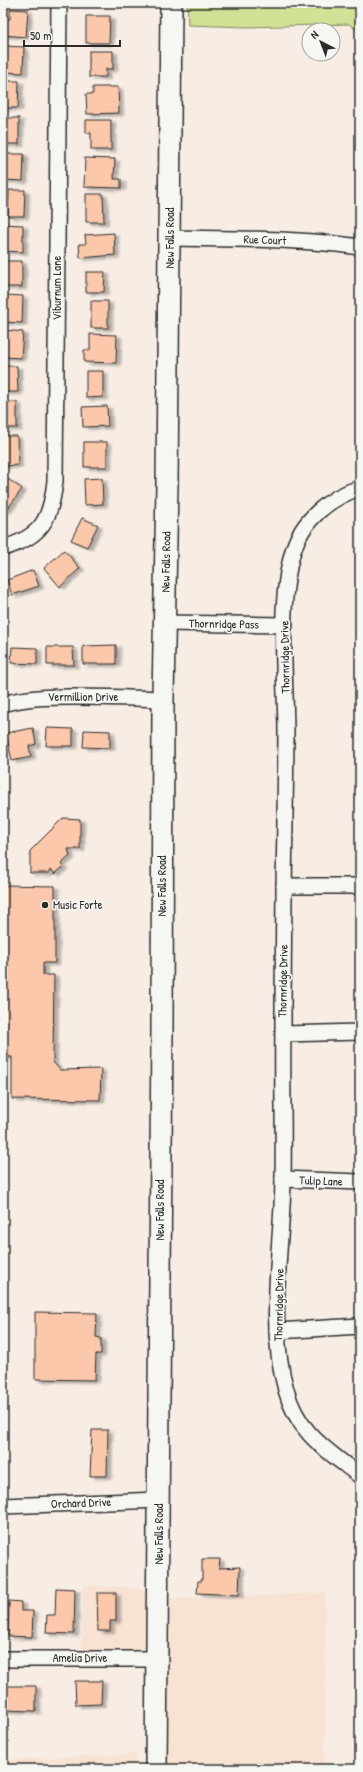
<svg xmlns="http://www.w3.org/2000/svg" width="363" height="1772" font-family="'Patrick Hand',sans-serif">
  <defs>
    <filter id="shadow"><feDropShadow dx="4.5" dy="2.5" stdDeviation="1" flood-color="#0004"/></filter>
  </defs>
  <rect width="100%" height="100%" fill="#f7ede4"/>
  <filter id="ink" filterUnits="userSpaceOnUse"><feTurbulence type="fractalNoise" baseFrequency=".025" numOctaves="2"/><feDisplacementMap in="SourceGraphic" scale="8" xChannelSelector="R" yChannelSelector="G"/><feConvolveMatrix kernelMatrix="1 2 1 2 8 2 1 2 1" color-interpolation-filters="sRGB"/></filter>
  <g filter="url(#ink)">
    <g fill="#f8e2d3">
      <path d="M83 1585 138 1588 164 1599 325 1593V1769H163V1653L82 1651Z"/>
      <path d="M136 1754V1769H3V1760Z"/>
    </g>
    <path fill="#d1e195" stroke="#7e8660" d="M187 3H360V33L349 24 248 27 188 25Z"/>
    <g fill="#fbc8ab" stroke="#2b2b2b" filter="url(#shadow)">
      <path d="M10 9 28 10 26 37 3 35V19H10Z"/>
      <path d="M86 16H110L109 43H86Z"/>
      <path d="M6 46 24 47 23 73 5 72Z"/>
      <path d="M89 51H113V69H106V77H89Z"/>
      <path d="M3 81H19L18 108H3Z"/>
      <path d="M93 87H118L119 113 87 114 86 94H93Z"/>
      <rect x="3" y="118" width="16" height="26"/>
      <path d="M86 120H111V150H91V133H86Z"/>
      <path d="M5 154H24L23 181 4 180Z"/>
      <path d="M85 158 115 159 114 179H121V188L84 187Z"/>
      <path d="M9 190H25L24 216H8Z"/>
      <path d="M86 194H103L104 222H86Z"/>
      <path d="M3 224 23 225V252L3 251Z"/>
      <path d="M114 233 115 255 80 258 79 244H86L85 235Z"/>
      <path d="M5 261H22V287H4L3 270H5Z"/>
      <path d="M86 272H105L104 292H86Z"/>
      <path d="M6 295 23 296 22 323 3 322V305L6 306Z"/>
      <rect x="91" y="301" width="17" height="27"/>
      <path d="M5 330 23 332 21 358 4 357 3 340Z"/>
      <path d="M90 334 117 335 116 363 84 362V350H90Z"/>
      <path d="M3 366H17L18 392H3Z"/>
      <path d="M86 371H103V397L86 398Z"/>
      <rect x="3" y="402" width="14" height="26"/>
      <path d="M107 406 108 426 83 427 82 407Z"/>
      <path d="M3 436H17L18 465 3 466Z"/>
      <rect x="84" y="442" width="23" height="25"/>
      <path d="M102 478 103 504 85 505 84 479Z"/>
      <path d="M8 479 22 489 6 511 3 509V486Z"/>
      <path d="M82 518 98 525 87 547 71 540Z"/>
      <path d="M64 550 80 568 60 587 44 568Z"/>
      <path d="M33 570 39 586 12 595 7 580Z"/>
      <path d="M116 645V664H83V646Z"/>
      <path d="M12 647 37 648V664L11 663Z"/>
      <path d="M47 647H73L74 665H47Z"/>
      <path d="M33 728 36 744 29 746 31 757 12 761 6 733Z"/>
      <path d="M47 728 73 729V746H46Z"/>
      <path d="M84 730 110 731V748L83 747Z"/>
      <path d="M63 818 80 819V849H68L70 856 61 864 63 867 55 874 52 870 49 871V873H30V851Z"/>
      <path d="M3 885 55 886V963H43V975H54L53 1062 60 1070 101 1069 100 1100 12 1099V1057H3Z"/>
      <path d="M35 1312 97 1313 96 1337 101 1338V1354H96L95 1380 35 1379Z"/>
      <path d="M92 1430H108L107 1476H90Z"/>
      <path d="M202 1559H220L219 1568 240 1567 239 1595 197 1593 198 1581H202Z"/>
      <path d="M56 1588 75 1589 74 1634 46 1633 47 1615H55Z"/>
      <path d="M97 1593H116V1621H110V1631H98Z"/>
      <path d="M9 1601 21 1602V1611H33L32 1637 8 1636Z"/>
      <path d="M75 1681H102L101 1704 76 1705Z"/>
      <path d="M3 1686H36V1711L3 1710Z"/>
    </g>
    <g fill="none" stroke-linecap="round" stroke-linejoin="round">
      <g stroke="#2b2b2b" stroke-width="18">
        <g id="street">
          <path d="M170 238C233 239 297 238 360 247"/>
          <path d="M360 488C330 497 302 520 293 551 277 605 286 678 286 735 285 834 283 933 283 1031 282 1081 284 1130 283 1180 282 1248 267 1323 286 1390 298 1434 327 1450 360 1476"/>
          <path d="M3 548C42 537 51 519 55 481L59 3"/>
          <path d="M164 623 285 625"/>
          <path d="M3 704C26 697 50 697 73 697 103 697 133 698 163 699"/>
          <path d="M284 886H360"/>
          <path d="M283 1034 360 1032"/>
          <path d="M283 1179 360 1182"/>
          <path d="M277 1331 360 1326"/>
          <path d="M3 1506 159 1500"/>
          <path d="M3 1659H157"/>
        </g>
      </g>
      <g stroke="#2b2b2b" stroke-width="24">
        <path id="secondary" d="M156 1769 162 1030 163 699 167 485 171 3"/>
      </g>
      <use href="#street" stroke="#f6f6f2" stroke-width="15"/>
      <use href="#secondary" stroke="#f6f6f2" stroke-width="21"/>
    </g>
  </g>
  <circle fill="#2b2b2b" stroke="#f6f6f2" stroke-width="1.5" cx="45" cy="905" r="4"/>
  <g text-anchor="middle" stroke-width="3.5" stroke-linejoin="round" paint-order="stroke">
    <g font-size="12" fill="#2b2b2b" stroke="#f6f6f2">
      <text transform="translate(170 238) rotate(-90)" y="4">New Falls Road</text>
      <text transform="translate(265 240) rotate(2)" y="4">Rue Court</text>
      <text transform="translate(57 288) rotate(-90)" y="4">Viburnum Lane</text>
      <text transform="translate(166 562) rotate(-89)" y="4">New Falls Road</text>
      <text transform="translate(224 624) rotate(1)" y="4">Thornridge Pass</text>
      <text transform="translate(285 657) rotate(-91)" y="4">Thornridge Drive</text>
      <text x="83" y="701">Vermillion Drive</text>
      <text transform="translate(162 886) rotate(-90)" y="4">New Falls Road</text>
      <text transform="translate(283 981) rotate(-89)" y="4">Thornridge Drive</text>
      <text transform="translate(321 1181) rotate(2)" y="4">Tulip Lane</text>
      <text transform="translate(160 1210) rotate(-90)" y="4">New Falls Road</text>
      <text transform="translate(279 1305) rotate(-89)" y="4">Thornridge Drive</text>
      <text transform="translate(81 1503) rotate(-2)" y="4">Orchard Drive</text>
      <text transform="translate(159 1534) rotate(-90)" y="4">New Falls Road</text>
      <text x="80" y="1662">Amelia Drive</text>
    </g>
    <g font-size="12" fill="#2b2b2b" stroke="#f6f6f2" text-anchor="start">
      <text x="53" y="909">Music Forte</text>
    </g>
  </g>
  <rect width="363" height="1772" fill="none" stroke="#f6f6f2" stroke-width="16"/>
  <rect x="8" y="8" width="347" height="1756" fill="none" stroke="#2b2b2b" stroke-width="1.5" filter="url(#ink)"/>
  <g transform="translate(321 42) rotate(318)"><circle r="19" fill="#f6f6f2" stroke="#a5a5a2"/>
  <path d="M0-3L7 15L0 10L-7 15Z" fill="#2b2b2b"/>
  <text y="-6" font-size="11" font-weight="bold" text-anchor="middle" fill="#2b2b2b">N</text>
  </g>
  <path d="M24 40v6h96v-6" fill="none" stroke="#2b2b2b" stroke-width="2"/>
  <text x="30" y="40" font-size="12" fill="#2b2b2b" stroke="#f6f6f2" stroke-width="3" paint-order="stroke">50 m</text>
</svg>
